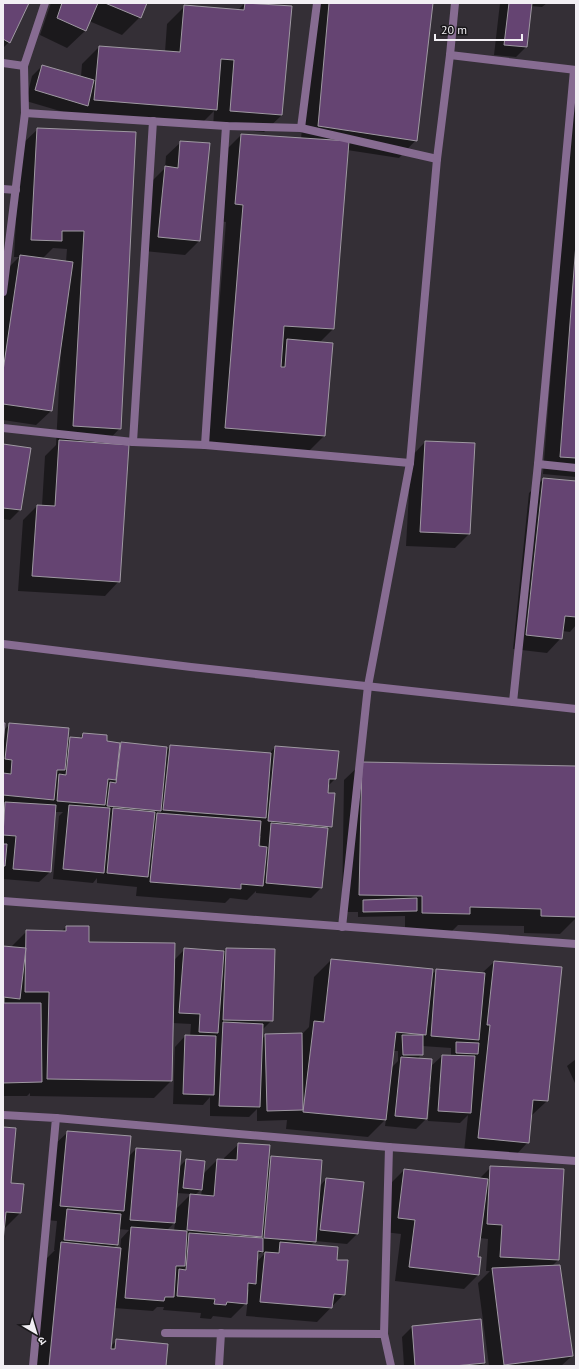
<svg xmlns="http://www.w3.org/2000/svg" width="579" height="1369" font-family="'PT Sans','Noto Sans Devanagari',sans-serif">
  <rect width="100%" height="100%" fill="#342f36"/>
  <g fill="#0007" fill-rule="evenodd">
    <path d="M3 3H27L9 42 3 48Z"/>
    <path d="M51 3H146L140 17 122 35 89 21 85 31 67 48 40 35Z"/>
    <path d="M245 3 291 7 282 115 264 132 213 128 214 111 198 127 77 116 26 101 32 76 42 66 81 77 82 64 99 47 165 52 167 24 185 6 237 11Z"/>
    <path d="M313 3H432L416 140 399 158 347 150 333 329 319 343 325 435 307 453 208 445 226 222 218 221 224 152 241 135 301 139Z"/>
    <path d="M500 3H547L542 7 530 6 526 47 516 57 494 55Z"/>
    <path d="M576 97V477L543 474 572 101Z"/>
    <path d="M38 129 135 133 120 428 105 444 119 581 105 596 18 591 23 520 37 506H42L45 456 56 445 61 349 60 348 51 411 36 425 3 420V289L6 270 19 257H14L20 146ZM53 248 67 249 66 262 42 259Z"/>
    <path d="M181 142 200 240 185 255 144 251 151 182 165 168 166 156Z"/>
    <path d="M425 442 469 534 455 548 406 546 411 457Z"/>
    <path d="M3 445 30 449 20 510 10 520 3 519Z"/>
    <path d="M543 479 576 482V625L570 632 562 631 561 638 547 653 513 649 529 493Z"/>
    <path d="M3 724 4 730 10 724 67 742 70 738 78 739 83 734 118 746 121 743 166 751 171 746 269 754 275 747 335 779 327 787 331 826 326 831 321 888 311 898 256 893V891L247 900 230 898 225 903 136 896 137 887 97 883V878L93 883 53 879 59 816 63 812H54L50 872 39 882 3 879 4 866 3 867ZM259 836H261L260 847H258Z"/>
    <path d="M362 763 576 767V918L560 934 524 933V926L458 925 452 931 405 930V916L358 917V912H342L344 780Z"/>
    <path d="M66 927 88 943 173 961 185 949 223 952 226 949 272 1020 262 1030V1039L266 1035 302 1034 309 1027 314 977 331 960 431 975 437 970 482 973 494 962 560 968 547 1101 532 1115H531L528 1142 514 1157 464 1152 468 1115 460 1123 428 1121 431 1087 429 1086 426 1119 416 1129 385 1126 386 1119 368 1137 286 1129 287 1120 257 1121V1109L249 1117 210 1116V1097L203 1105 173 1104 175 1047 185 1036 190 1037 191 1024 172 1023 171 1081 154 1098 30 1096V1093L27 1096H3V947H11L27 931 61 932ZM422 1046 451 1048V1056H442L430 1067 417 1059 422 1054ZM393 1051H398V1061L391 1068Z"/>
    <path d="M576 1059V1082L575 1083 567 1066Z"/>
    <path d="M3 1128 10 1184 20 1213 3 1230Z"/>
    <path d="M68 1132 128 1157 136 1149 179 1167 186 1160 202 1175 217 1160H224V1158L239 1144 268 1161 271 1157 319 1187 326 1179 357 1234 347 1244 315 1241 311 1245 336 1260 344 1294 317 1322 246 1316 249 1289 247 1291 246 1303 231 1318 213 1316 211 1319 200 1318 201 1313 163 1310 164 1307H157L153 1311 114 1308 110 1347 117 1340 165 1366H34L44 1261 55 1250H54L57 1221 46 1220 53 1146ZM202 1189 201 1196 195 1195 197 1193ZM177 1193 191 1194 175 1210ZM175 1222 174 1231H166ZM118 1229 129 1230 121 1239 120 1249 113 1248 117 1245ZM260 1253H265L256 1263V1257Z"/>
    <path d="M491 1167 558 1260 551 1267 572 1356 561 1366H489L478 1283 490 1271H486L488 1239 479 1238 477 1258 478 1275 464 1289 395 1281 401 1234 384 1232 390 1184 404 1170 479 1179Z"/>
    <path d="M412 1327 484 1363 481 1366H404L402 1337Z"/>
  </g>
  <g fill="#654472" stroke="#9f99a2">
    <path d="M3 3H29L10 43 3 39Z"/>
    <path d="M62 3H98L86 31 57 18Z"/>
    <path d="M105 3H147L141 18Z"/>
    <path d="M245 3 292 6 282 115 230 111 234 60 221 59 217 110 94 100 99 46 180 52 184 5 244 10Z"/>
    <path d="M329 3H433L417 141 318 126Z"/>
    <path d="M509 3H532L527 47 504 45Z"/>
    <path d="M42 65 94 80 88 106 35 90Z"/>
    <path d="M37 128 136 132 121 429 73 426 84 231H62V241L31 240Z"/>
    <path d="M241 134 349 141 334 329 284 326 281 367H285L287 339 333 343 325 436 225 428 243 205 235 204Z"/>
    <path d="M180 141 210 143 200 241 158 237 165 166 178 168Z"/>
    <path d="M576 243V458L560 457Z"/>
    <path d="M20 255 73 262 52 411 3 404V371Z"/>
    <path d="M59 440 129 445 120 582 32 576 37 505 55 506Z"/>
    <path d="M425 441 475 443 470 534 420 532Z"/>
    <path d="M3 444 31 448 21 510 3 508Z"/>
    <path d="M543 478 576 481V617L565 616 562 639 526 635Z"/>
    <path d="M3 723H5L3 747Z"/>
    <path d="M9 723 69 728 65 770H57L54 800 3 795V773L11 774 12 760 5 759Z"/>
    <path d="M83 733 107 735V741L120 743 116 780 108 779 105 805 57 801 59 774 66 775 70 737 82 738Z"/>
    <path d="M121 742 167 747 161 811 107 806 110 782 116 783Z"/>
    <path d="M170 745 271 753 266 818 163 810Z"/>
    <path d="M275 746 339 751 336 779H329L328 793H335L332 827 268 821Z"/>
    <path d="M362 762 576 766V917L541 916V909L470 907V914L422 913V896L359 895Z"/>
    <path d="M5 802 56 805 51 872 13 869 16 836 3 835Z"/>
    <path d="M69 805 110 808 104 873 63 869Z"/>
    <path d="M113 808 155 812 148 877 107 873Z"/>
    <path d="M157 813 261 821 259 846 267 847 263 886 241 884V889L150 882Z"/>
    <path d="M271 823 328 828 322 888 266 883Z"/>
    <path d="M3 844H7L5 866H3Z"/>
    <path d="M417 898V911L363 912V900Z"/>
    <path d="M66 926H89V942L175 943 172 1081 47 1079 49 992H25L26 930 66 931Z"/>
    <path d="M3 946 26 948 20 999 3 997Z"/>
    <path d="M184 948 224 951 218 1033 199 1032 200 1014 179 1013Z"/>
    <path d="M226 948 275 949 273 1021 223 1020Z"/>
    <path d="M331 959 433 969 426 1035 396 1032 386 1120 303 1112 314 1021 324 1022Z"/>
    <path d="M494 961 562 967 548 1101 533 1100 529 1143 478 1138 490 1025H487Z"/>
    <path d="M436 969 485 973 479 1040 431 1036Z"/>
    <path d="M3 998H4V1003H41L42 1082 3 1083Z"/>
    <path d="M223 1022 263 1024 260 1107 219 1106Z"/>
    <path d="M302 1033 303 1110 267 1111 265 1034Z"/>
    <path d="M185 1035 216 1036 214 1095 183 1094Z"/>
    <path d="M402 1035H423V1055H403Z"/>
    <path d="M456 1042 479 1043 478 1054 456 1053Z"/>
    <path d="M442 1055 475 1056 471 1113 438 1111Z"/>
    <path d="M401 1057 432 1059 427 1119 395 1116Z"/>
    <path d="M3 1127 16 1128 11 1183 24 1184 21 1213 6 1212 3 1241Z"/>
    <path d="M67 1131 131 1136 124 1211 60 1206Z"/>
    <path d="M238 1143 270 1145 262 1237 187 1230 190 1194 214 1196 217 1159 237 1160Z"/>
    <path d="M136 1148 181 1151 175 1223 130 1220Z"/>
    <path d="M271 1156 322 1160 316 1242 264 1238Z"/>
    <path d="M186 1159 205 1161 202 1190 183 1188Z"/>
    <path d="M490 1166 564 1169 559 1260 500 1257 502 1225 487 1224Z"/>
    <path d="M404 1169 488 1179 478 1257H481L479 1275 409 1267 415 1220 398 1218Z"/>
    <path d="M326 1178 364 1182 358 1234 320 1230Z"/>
    <path d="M67 1209 121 1214 118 1245 64 1240Z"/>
    <path d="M131 1227 187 1231 185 1266H176L174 1297H165L164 1301 125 1298Z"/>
    <path d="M189 1233 263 1238V1252L258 1251 256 1284 248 1283 247 1304 227 1302 226 1305 214 1304 215 1299 177 1296 179 1269 186 1270Z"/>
    <path d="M61 1242 121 1248 111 1349H115L116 1339 168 1344 166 1366H49Z"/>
    <path d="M280 1242 338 1247 337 1260H348L345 1295 334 1294 332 1308 260 1302 265 1252 279 1253Z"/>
    <path d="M560 1265 573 1356 504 1365 492 1268Z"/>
    <path d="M481 1319 485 1363 454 1366H415L412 1326Z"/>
  </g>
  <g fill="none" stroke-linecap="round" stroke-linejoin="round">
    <g stroke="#876c92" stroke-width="8">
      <path d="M450 55 576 70"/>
      <path d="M3 63 24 66 45 3"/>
      <path d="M25 113 226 126 301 128 437 159 410 463 368 686 342 927"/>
      <path d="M301 128 317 3"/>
      <path d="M437 159 450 55 455 3"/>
      <path d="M3 189 16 190"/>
      <path d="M3 292 25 113 24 66"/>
      <path d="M3 428 133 442 205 445 410 463"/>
      <path d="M133 442 153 121"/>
      <path d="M205 445 226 126"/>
      <path d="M538 464 576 468"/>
      <path d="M3 644 191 667 576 709"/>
      <path d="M513 702 538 464 574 70"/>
      <path d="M3 901 576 944"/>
      <path d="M3 1115 56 1118 33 1366"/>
      <path d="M56 1118 389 1147 576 1161"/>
      <path d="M389 1147 384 1334 391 1366"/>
      <path d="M165 1333 384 1334"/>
      <path d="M219 1366 221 1333"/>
    </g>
  </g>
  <rect width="579" height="1369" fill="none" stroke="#f2eff4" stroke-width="8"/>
  <g transform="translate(36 1333) rotate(142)" stroke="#1a181b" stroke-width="3" paint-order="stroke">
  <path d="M0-3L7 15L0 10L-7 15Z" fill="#f2eff4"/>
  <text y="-6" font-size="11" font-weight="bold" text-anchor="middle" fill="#f2eff4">उ</text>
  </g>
  <path d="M435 34v6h87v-6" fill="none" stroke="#f2eff4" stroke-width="2"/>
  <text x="441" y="34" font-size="12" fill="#f2eff4" stroke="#1a181b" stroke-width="3" paint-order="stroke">20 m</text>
</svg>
